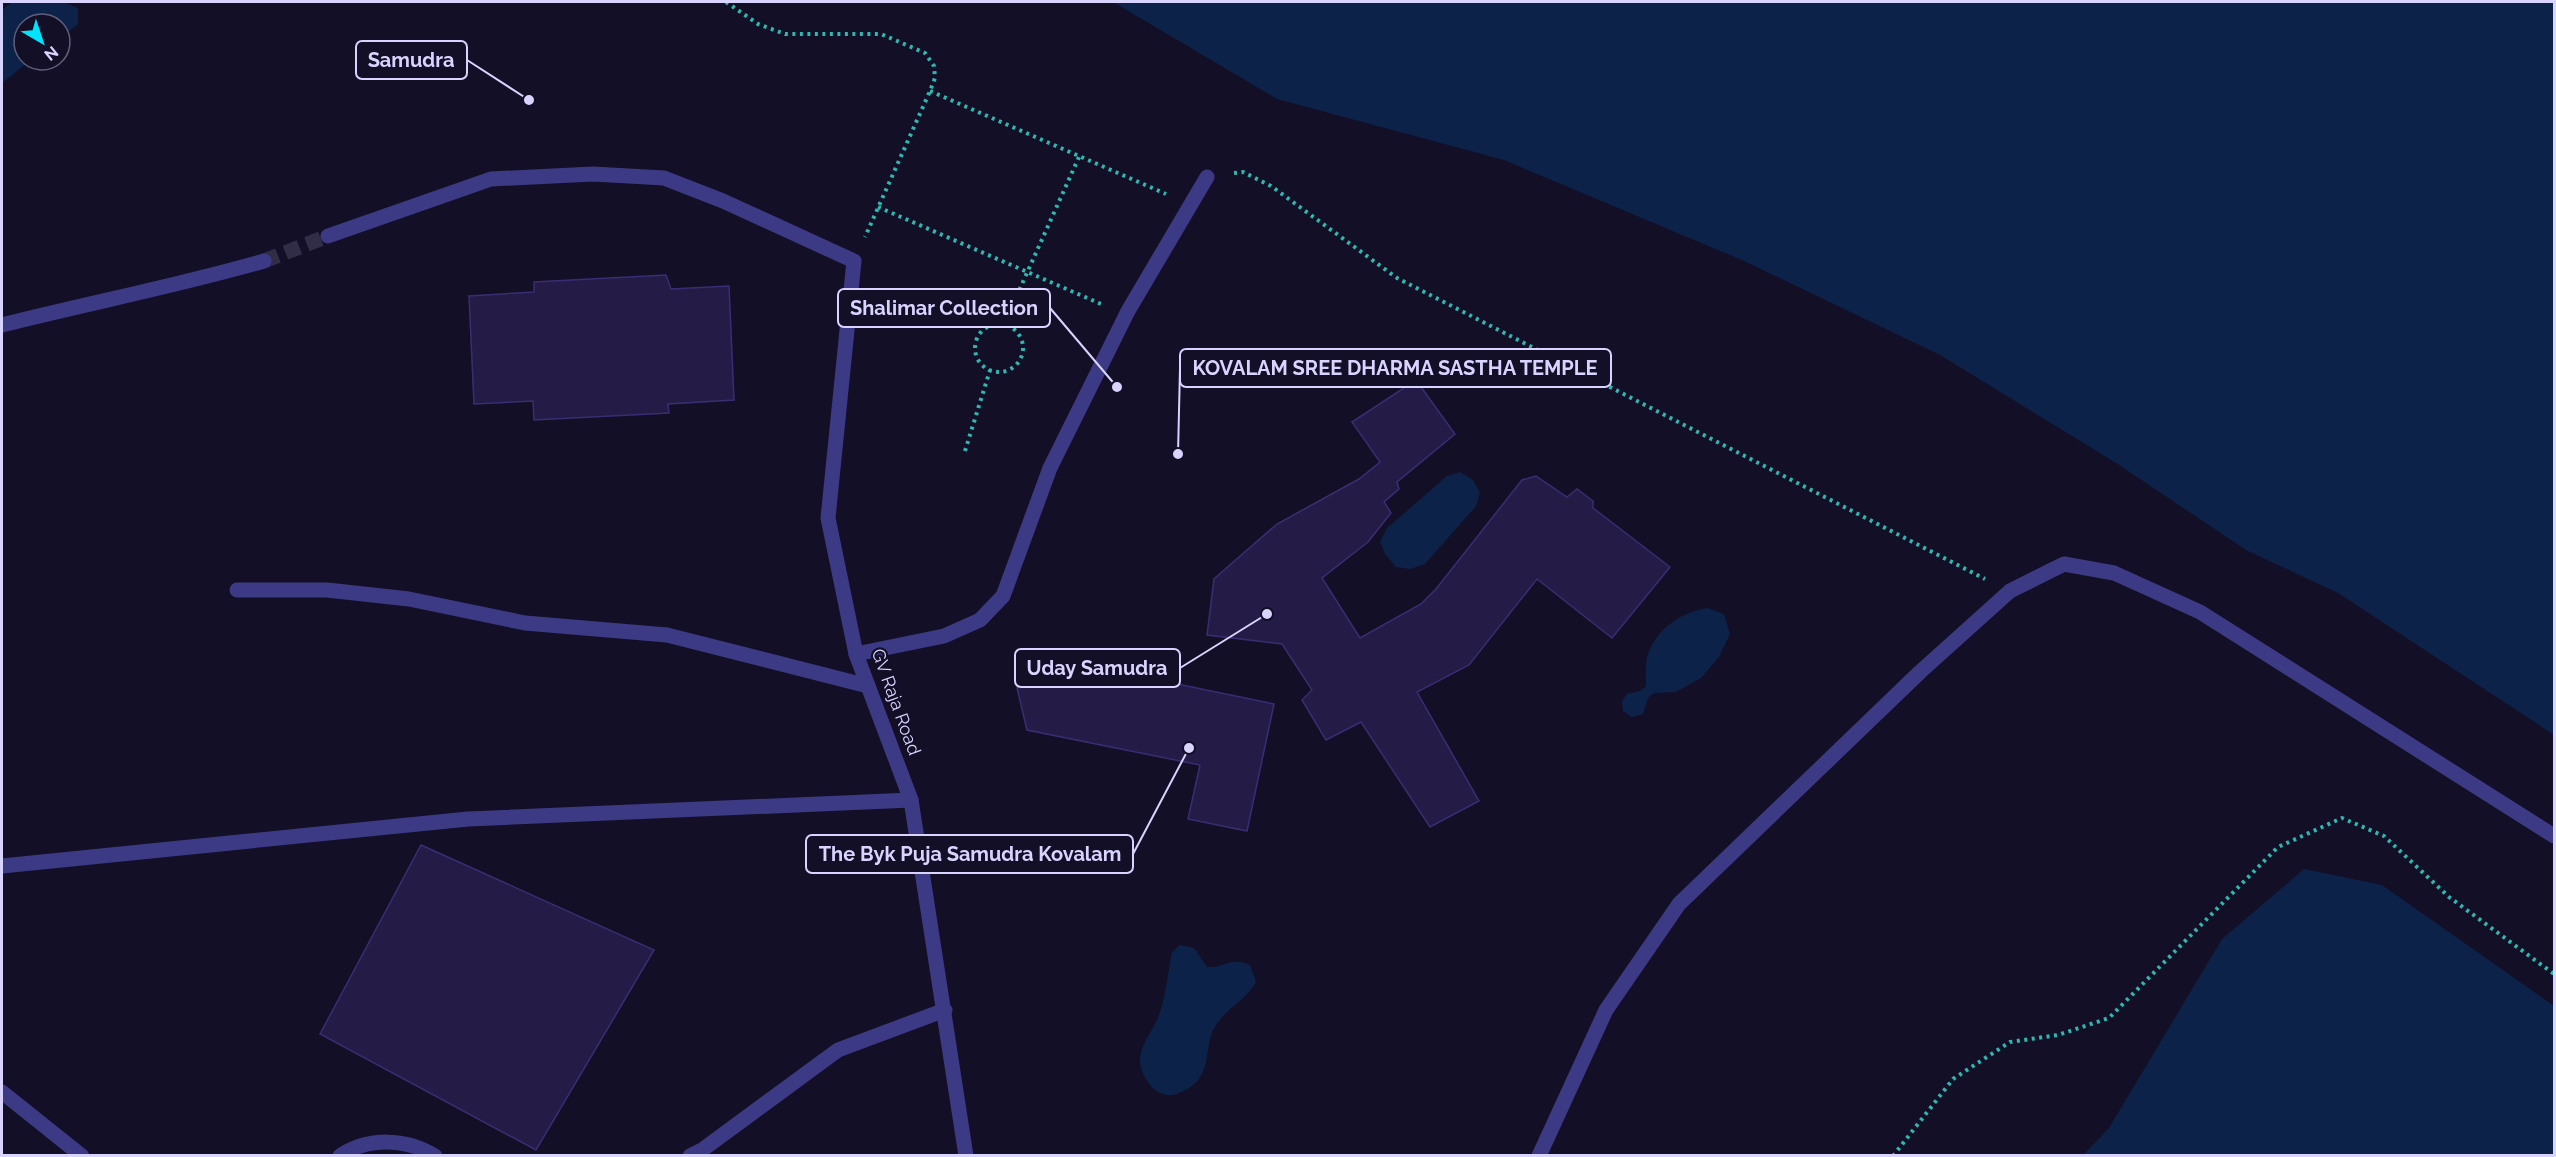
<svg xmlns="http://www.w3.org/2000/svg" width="2556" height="1157" font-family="Raleway,sans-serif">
  <rect width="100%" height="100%" fill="#130f26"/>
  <g fill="#0c2248">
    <path d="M12 2H63L78 8V24L60 38V24H24V60H31L2 83V10Z"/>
    <path d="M1113 2H2554V735L2338 593 2246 550 2116 463 1940 355 1744 261 1504 160 1277 99Z"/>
    <path d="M1460 472 1473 480 1480 493 1476 506 1425 564 1410 569 1396 567 1385 554 1380 542 1387 528 1447 476Z"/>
    <path d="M1707 608 1724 614 1730 634 1719 657 1701 678 1676 692 1654 693 1648 698 1643 714 1632 717 1623 711 1622 701 1627 694 1640 691 1646 686C1646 677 1645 666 1647 657 1656 629 1679 613 1707 608Z"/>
    <path d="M2304 869 2382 885 2554 1006V1155H2083L2109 1128 2222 939Z"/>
    <path d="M1180 945 1194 948 1207 967C1225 968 1231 956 1250 965L1256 982C1247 999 1229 1007 1218 1022 1199 1048 1219 1078 1177 1094 1168 1097 1158 1094 1152 1087 1146 1080 1141 1072 1140 1062 1139 1047 1151 1033 1157 1020 1165 1002 1168 972 1172 952Z"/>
  </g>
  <g fill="#241b47" stroke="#3b2d73" stroke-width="1.5">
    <path d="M666 275 671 289 729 286 734 400 668 404 669 413 534 420 533 401 474 404 469 296 534 292V282Z"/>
    <path d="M1416 380 1455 434 1397 482 1399 489 1384 502 1391 513 1368 542 1322 578 1360 638 1421 604 1436 589 1522 480 1536 476 1567 497 1577 489 1593 501V508L1670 567 1612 638 1537 579 1469 665 1417 692 1479 801 1430 827 1361 722 1326 740 1302 700 1312 690 1282 644 1207 635 1214 579 1277 524 1359 479 1380 462 1352 422Z"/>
    <path d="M1051 658 1274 704 1247 831 1188 819 1200 765 1027 730 1017 688Z"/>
    <path d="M421 845 654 950 536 1150 320 1034Z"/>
  </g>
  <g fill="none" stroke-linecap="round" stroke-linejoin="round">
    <path stroke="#312d47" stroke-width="15" stroke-dasharray="15 8" stroke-linecap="butt" d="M264 261 328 236"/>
    <g stroke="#2fb8b0" stroke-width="4" stroke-dasharray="3 4.5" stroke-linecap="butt">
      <path d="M726 2 758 24 785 34H881L925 53 934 66 935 78 930 91 865 237"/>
      <path d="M930 91 1166 194"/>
      <path d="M1234 173 1243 172 1271 186 1397 278 1985 579"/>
      <path d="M878 207 1101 304 1102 302"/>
      <path d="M1004 324 1079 157"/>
      <circle cx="999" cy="348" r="24"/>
      <path d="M965 451 990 370"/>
      <path d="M1893 1156 1953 1079 2010 1042 2058 1035 2109 1018 2278 847 2342 818 2384 836 2449 897 2554 974"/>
    </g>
    <g stroke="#3d3a85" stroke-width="15">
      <path d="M328 236 491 179 593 174 664 178 723 201 854 261 828 518 856 654 911 800 966 1156"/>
      <path d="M2 325C89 303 177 286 264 261"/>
      <path d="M237 590H327L409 599 525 623 667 635 868 686"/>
      <path d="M856 654 944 636 980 620 1003 596 1050 468 1128 311 1207 177"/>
      <path d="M2 866 468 819 911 800"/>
      <path d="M2 1092 82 1156"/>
      <path d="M340 1156C368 1137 406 1138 435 1156"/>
      <path d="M690 1156 702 1150 838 1050 945 1010"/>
      <path d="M1539 1156 1606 1010 1679 904 1920 672 2010 591 2064 564 2114 573 2200 612 2554 836"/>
    </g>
  </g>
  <g text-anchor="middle" stroke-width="4.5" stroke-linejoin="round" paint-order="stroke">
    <g font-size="18" fill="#d9d4ff" stroke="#130f26">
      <text transform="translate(896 702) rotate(70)" y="6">GV Raja Road</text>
    </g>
  </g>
  <path fill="none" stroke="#d9d4ff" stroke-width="2" d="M529 100L467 60M1117 387L1050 308M1178 454L1180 368M1267 614L1180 668M1189 748L1133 854"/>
  <g fill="#d9d4ff" stroke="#130f26" stroke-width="2">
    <circle cx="529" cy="100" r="6"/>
    <circle cx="1117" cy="387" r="6"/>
    <circle cx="1178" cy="454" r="6"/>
    <circle cx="1267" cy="614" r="6"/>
    <circle cx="1189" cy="748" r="6"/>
  </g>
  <g fill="#130f26" stroke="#d9d4ff" stroke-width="2">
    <rect x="356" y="41" width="111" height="38" rx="6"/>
    <rect x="838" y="289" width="212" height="38" rx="6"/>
    <rect x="1180" y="349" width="431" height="38" rx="6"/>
    <rect x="1015" y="649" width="165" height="38" rx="6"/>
    <rect x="806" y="835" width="327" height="38" rx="6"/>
  </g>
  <g font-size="20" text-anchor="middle" font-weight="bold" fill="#d9d4ff">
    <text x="411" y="67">Samudra</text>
    <text x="944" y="315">Shalimar Collection</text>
    <text x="1395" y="375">KOVALAM SREE DHARMA SASTHA TEMPLE</text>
    <text x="1097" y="675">Uday Samudra</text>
    <text x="970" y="861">The Byk Puja Samudra Kovalam</text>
  </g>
  <rect width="2556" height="1157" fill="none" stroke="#d9d4ff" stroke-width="6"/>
  <g transform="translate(42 42) rotate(141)"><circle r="28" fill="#130f26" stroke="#625e7d" stroke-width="1.5"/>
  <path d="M0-4.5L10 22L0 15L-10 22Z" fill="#00e5ff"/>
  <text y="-9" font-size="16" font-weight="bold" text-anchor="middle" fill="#d9d4ff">N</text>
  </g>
</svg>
